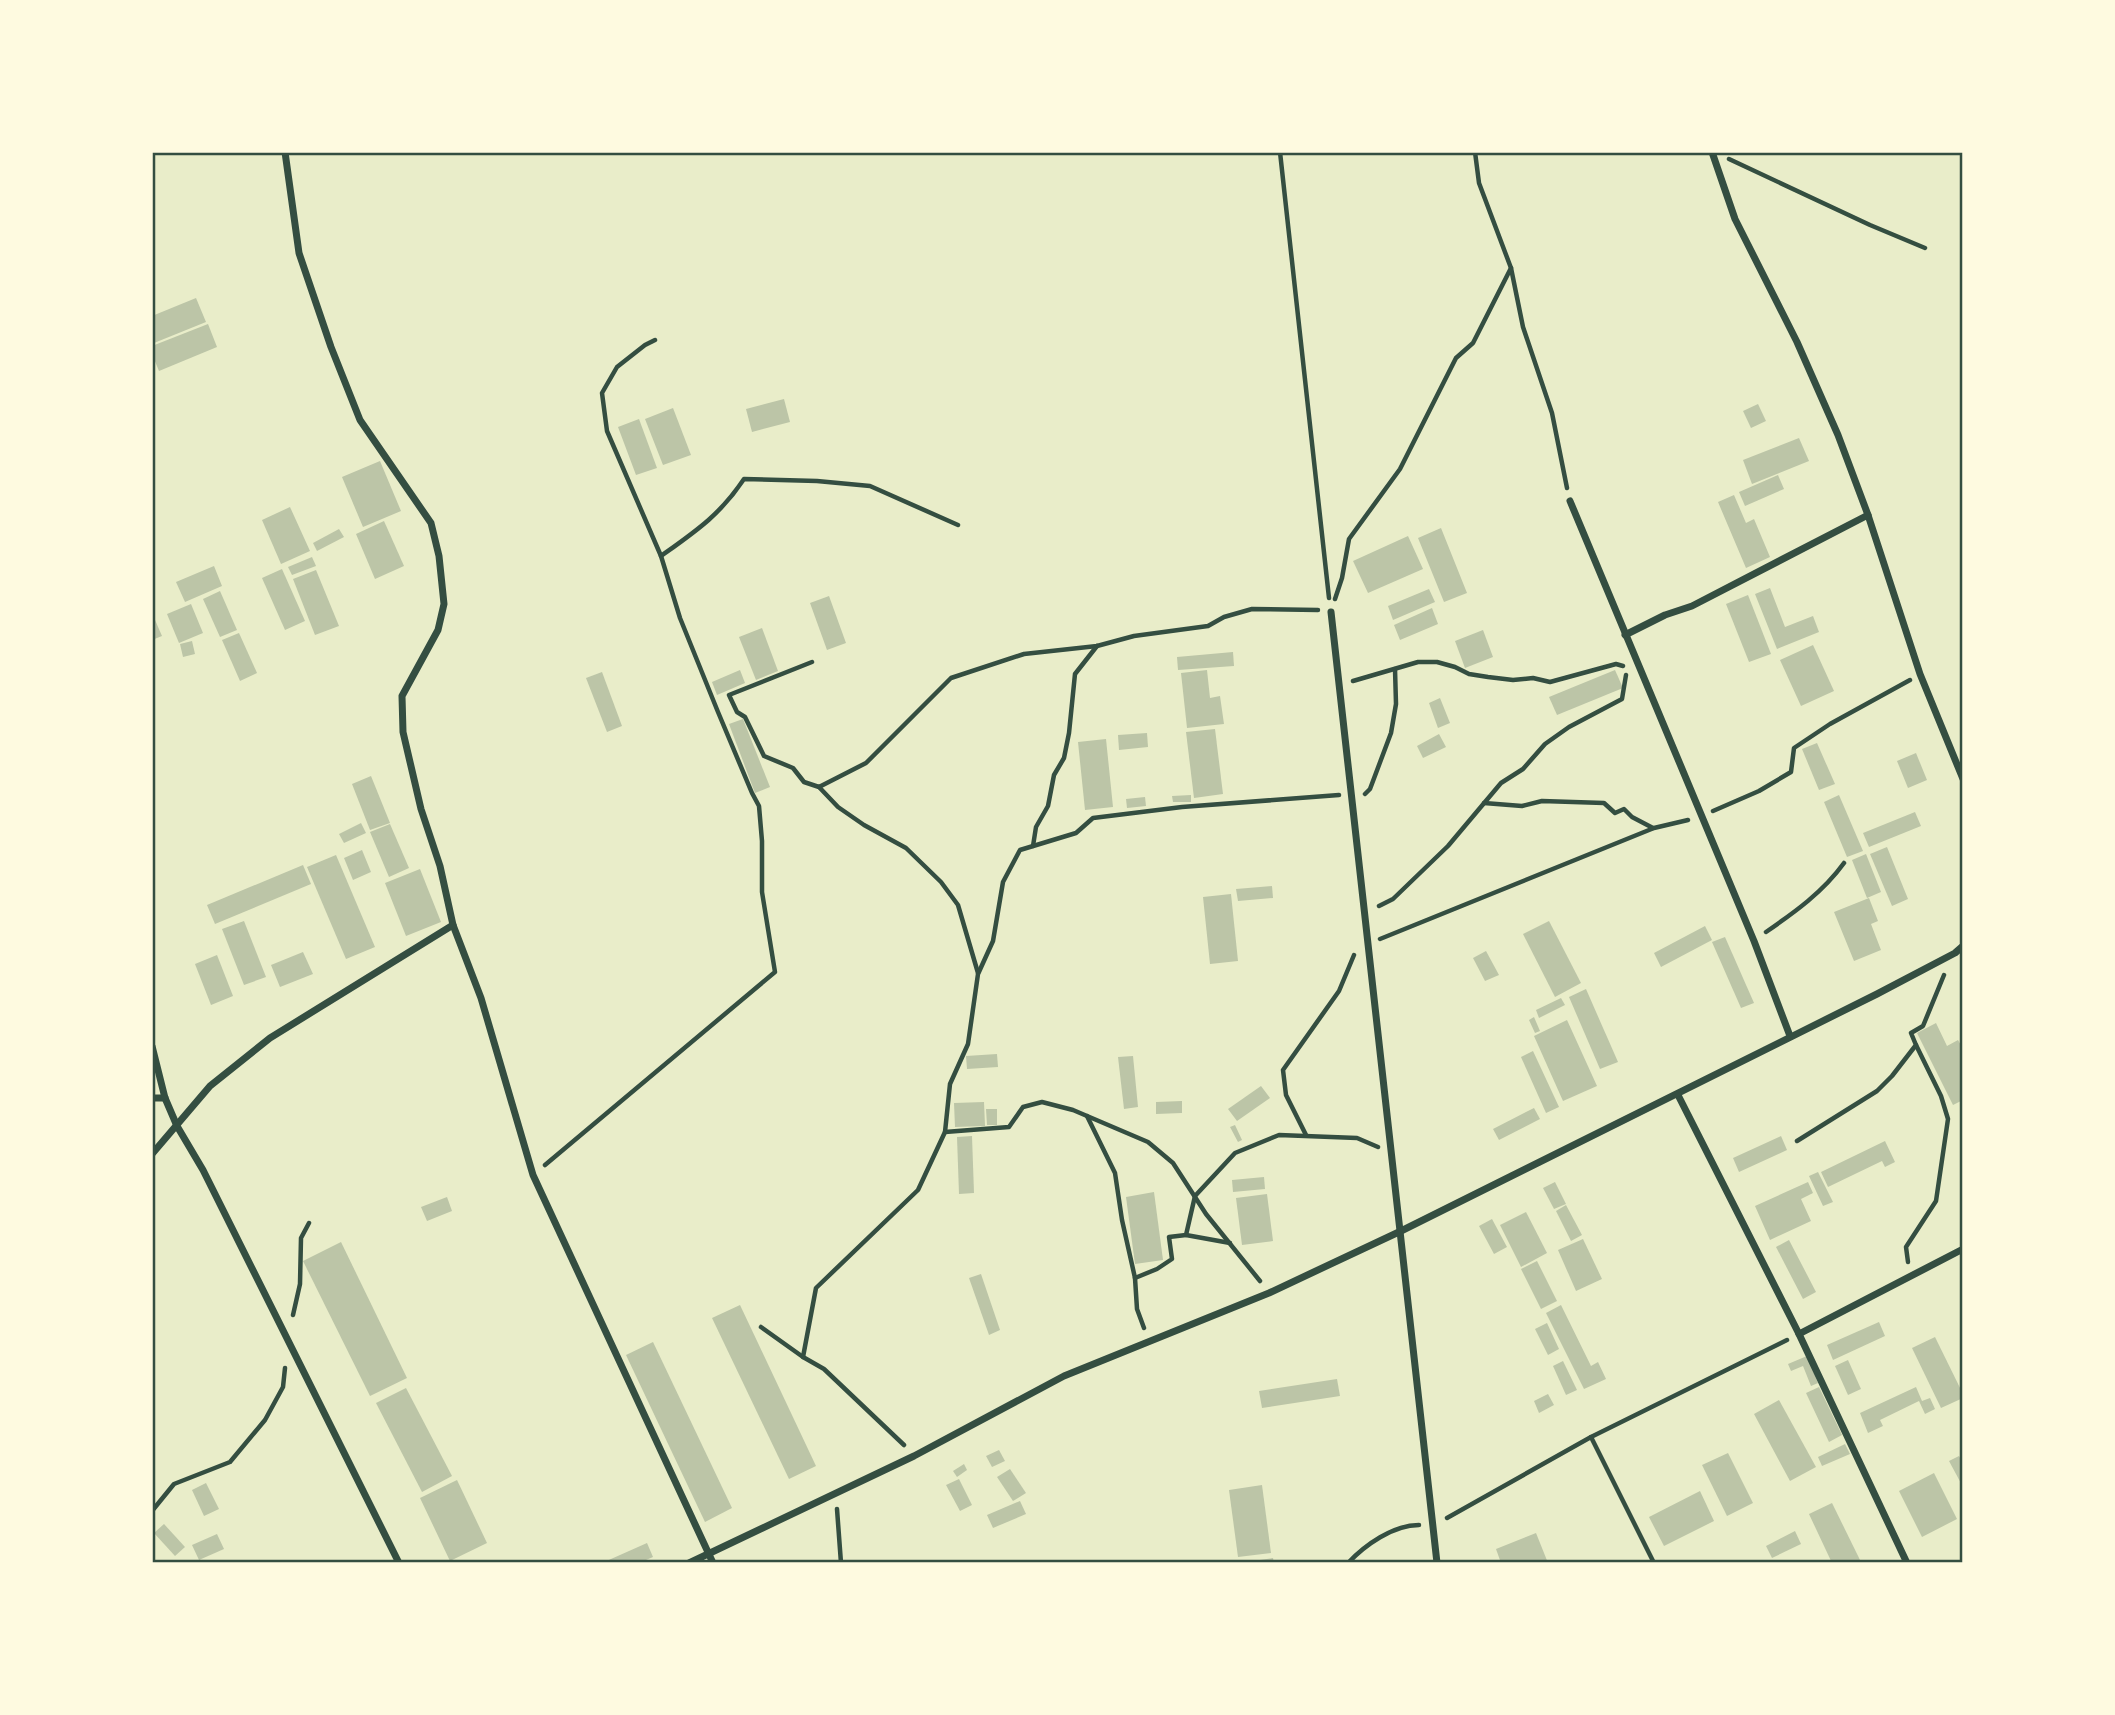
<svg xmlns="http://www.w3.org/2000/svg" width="2115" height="1715" font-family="Montserrat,sans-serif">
  <rect width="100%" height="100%" fill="#e9edc9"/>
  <g fill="#bcc5a7">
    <path d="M196 298 206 322 154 343 152 316Z"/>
    <path d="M208 324 217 347 159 371 152 354V346Z"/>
    <path d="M784 399 790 422 752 432 746 409Z"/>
    <path d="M1758 404 1766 421 1751 428 1743 411Z"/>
    <path d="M673 408 691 455 663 465 645 419Z"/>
    <path d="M639 419 657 468 636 475 618 427Z"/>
    <path d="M1799 438 1809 461 1752 484 1743 460Z"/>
    <path d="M380 461 401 511 363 527 342 477Z"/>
    <path d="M1778 475 1784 489 1745 506 1739 492Z"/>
    <path d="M1734 495 1746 523 1754 519 1770 557 1746 568 1718 502Z"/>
    <path d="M290 507 310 551 281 564 262 520Z"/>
    <path d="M384 521 404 566 375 579 356 534Z"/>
    <path d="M1441 528 1467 593 1444 602 1418 538Z"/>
    <path d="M339 529 344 537 317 551 313 543Z"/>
    <path d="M1408 536 1423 569 1368 593 1353 561Z"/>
    <path d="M312 557 316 566 292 575 288 567Z"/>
    <path d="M214 566 222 586 185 602 176 582Z"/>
    <path d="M282 569 305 621 285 630 262 578Z"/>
    <path d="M316 570 339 626 315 635 293 579Z"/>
    <path d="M1770 588 1785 627 1813 616 1819 632 1777 649 1755 594Z"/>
    <path d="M1429 589 1435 602 1393 620 1388 606Z"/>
    <path d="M220 591 237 630 220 637 203 599Z"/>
    <path d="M1748 595 1771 654 1749 662 1726 604Z"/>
    <path d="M829 596 846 643 827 650 810 603Z"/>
    <path d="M191 604 203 633 179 643 167 614Z"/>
    <path d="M1432 608 1438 624 1400 640 1394 625Z"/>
    <path d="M152 613 162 636 152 640Z"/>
    <path d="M762 628 778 671 756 680 739 637Z"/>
    <path d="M1483 630 1493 657 1465 668 1455 641Z"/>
    <path d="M239 633 257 673 240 681 222 640Z"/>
    <path d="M192 641 195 654 183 657 180 644Z"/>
    <path d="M1813 645 1834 691 1801 706 1780 660Z"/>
    <path d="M1233 652 1234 666 1178 670 1177 657Z"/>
    <path d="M740 670 745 683 717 695 712 682Z"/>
    <path d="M1207 670 1210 698 1220 696 1224 724 1187 728 1181 673Z"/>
    <path d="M1615 670 1623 688 1557 715 1549 697Z"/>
    <path d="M602 672 622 726 607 732 586 678Z"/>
    <path d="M1440 698 1450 723 1438 728 1429 703Z"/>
    <path d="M743 719 770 787 755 793 729 724Z"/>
    <path d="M1215 729 1223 794 1194 798 1186 732Z"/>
    <path d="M1147 733 1148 747 1119 750 1118 735Z"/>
    <path d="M1439 734 1446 747 1423 758 1417 746Z"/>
    <path d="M1106 739 1113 807 1085 810 1078 742Z"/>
    <path d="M1817 743 1835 784 1819 790 1802 749Z"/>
    <path d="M1916 753 1927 780 1908 788 1897 761Z"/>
    <path d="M371 776 390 823 370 830 352 784Z"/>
    <path d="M1191 795V802H1173L1172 796Z"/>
    <path d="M1839 795 1863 851 1847 857 1824 802Z"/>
    <path d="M1145 797 1146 806 1127 808 1126 799Z"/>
    <path d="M1915 812 1921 826 1869 847 1863 833Z"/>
    <path d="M361 823 366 833 344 843 339 834Z"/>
    <path d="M390 824 409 868 389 877 370 832Z"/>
    <path d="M1887 847 1908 899 1892 906 1870 854Z"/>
    <path d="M362 850 371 872 353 880 344 858Z"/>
    <path d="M1866 854 1881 892 1867 898 1852 860Z"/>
    <path d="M336 855 375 947 346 959 307 867Z"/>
    <path d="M303 865 311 884 215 924 207 905Z"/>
    <path d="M420 869 441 922 406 936 385 883Z"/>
    <path d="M1272 886 1273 898 1238 901 1236 889Z"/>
    <path d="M1231 894 1238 961 1210 964 1203 897Z"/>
    <path d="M1869 898 1878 921 1871 924 1881 950 1854 961 1834 912Z"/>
    <path d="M244 921 266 977 244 985 222 929Z"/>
    <path d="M1549 921 1581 983 1555 997 1523 934Z"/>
    <path d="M1705 926 1712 940 1661 967 1654 953Z"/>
    <path d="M1725 937 1754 1003 1741 1008 1712 942Z"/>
    <path d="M1486 951 1499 975 1485 981 1473 958Z"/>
    <path d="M303 952 313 974 280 987 271 965Z"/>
    <path d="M217 955 233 996 211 1005 195 964Z"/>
    <path d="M1586 989 1618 1062 1600 1069 1569 997Z"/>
    <path d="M1561 998 1565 1005 1539 1018 1536 1010Z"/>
    <path d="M1534 1017 1540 1031 1535 1033 1529 1020Z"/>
    <path d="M1567 1020 1597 1086 1563 1101 1534 1036Z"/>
    <path d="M1936 1023 1947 1046 1958 1040 1963 1049V1100L1953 1105 1917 1033Z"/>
    <path d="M1533 1051 1559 1107 1546 1113 1521 1057Z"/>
    <path d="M997 1054 998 1067 967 1069 966 1056Z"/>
    <path d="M1133 1056 1138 1107 1124 1109 1118 1057Z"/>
    <path d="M1261 1086 1270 1098 1237 1121 1228 1109Z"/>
    <path d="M1182 1101V1113L1156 1114V1102Z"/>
    <path d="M984 1102 985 1126 955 1127 954 1103Z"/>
    <path d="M1534 1108 1540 1119 1499 1140 1493 1129Z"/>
    <path d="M986 1109H997V1125H987Z"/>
    <path d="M1235 1125 1242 1140 1238 1142 1230 1127Z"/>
    <path d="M972 1136 974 1193 959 1194 957 1137Z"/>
    <path d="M1781 1136 1787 1150 1739 1172 1733 1158Z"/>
    <path d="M1885 1141 1895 1162 1885 1167 1882 1161 1828 1187 1821 1172Z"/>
    <path d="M1818 1172 1833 1202 1823 1206 1809 1176Z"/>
    <path d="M1264 1177 1265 1189 1233 1192 1232 1180Z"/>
    <path d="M1555 1182 1566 1204 1554 1209 1543 1188Z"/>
    <path d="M1808 1182 1813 1193 1801 1199 1811 1221 1770 1240 1755 1206Z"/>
    <path d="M1154 1192 1163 1260 1135 1264 1126 1197Z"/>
    <path d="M1267 1194 1273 1241 1242 1245 1236 1198Z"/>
    <path d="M447 1197 452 1211 427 1221 421 1207Z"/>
    <path d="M1566 1205 1582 1235 1571 1241 1556 1211Z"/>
    <path d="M1526 1212 1547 1253 1521 1267 1500 1225Z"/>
    <path d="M1492 1219 1507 1247 1494 1254 1479 1226Z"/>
    <path d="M1583 1239 1602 1279 1576 1291 1558 1250Z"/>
    <path d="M1789 1240 1816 1292 1803 1299 1776 1247Z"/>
    <path d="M341 1242 407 1378 370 1396 303 1261Z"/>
    <path d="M1537 1261 1557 1301 1541 1309 1521 1269Z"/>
    <path d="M981 1274 1000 1330 989 1335 969 1278Z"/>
    <path d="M740 1305 816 1466 789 1479 712 1318Z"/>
    <path d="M1561 1305 1591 1366 1598 1362 1606 1379 1584 1389 1546 1313Z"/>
    <path d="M1879 1322 1885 1336 1833 1360 1827 1345Z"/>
    <path d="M1547 1323 1559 1349 1548 1355 1535 1329Z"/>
    <path d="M1935 1337 1963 1394V1398L1941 1408 1912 1348Z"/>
    <path d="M653 1342 732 1508 705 1522 626 1355Z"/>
    <path d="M1807 1356 1818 1383 1811 1386 1803 1366 1791 1371 1788 1364Z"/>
    <path d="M1848 1360 1861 1389 1848 1395 1835 1366Z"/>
    <path d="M1563 1361 1577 1390 1566 1395 1553 1366Z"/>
    <path d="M1337 1379 1340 1396 1262 1408 1259 1391Z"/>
    <path d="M1819 1387 1842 1435 1829 1442 1806 1393Z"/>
    <path d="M1916 1387 1922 1401 1930 1398 1935 1409 1925 1414 1919 1401 1880 1420 1883 1426 1868 1433 1860 1413Z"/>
    <path d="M406 1388 452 1476 422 1492 376 1403Z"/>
    <path d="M1548 1394 1554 1405 1539 1413 1534 1401Z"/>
    <path d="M1779 1400 1816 1467 1790 1481 1754 1414Z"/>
    <path d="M1845 1444 1850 1454 1822 1466 1818 1457Z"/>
    <path d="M999 1450 1005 1461 992 1467 986 1456Z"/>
    <path d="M1728 1453 1753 1503 1727 1516 1702 1465Z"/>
    <path d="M1959 1456 1963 1463V1487L1949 1461Z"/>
    <path d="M964 1464 967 1470 957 1477 953 1471Z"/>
    <path d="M1010 1469 1026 1493 1013 1501 997 1477Z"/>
    <path d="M1934 1473 1957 1519 1922 1537 1899 1491Z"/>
    <path d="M959 1479 972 1505 960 1511 946 1485Z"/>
    <path d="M457 1480 487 1543 450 1561 420 1498Z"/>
    <path d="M206 1483 219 1509 204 1516 192 1490Z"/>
    <path d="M1262 1485 1271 1553 1238 1557 1229 1490Z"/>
    <path d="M1700 1491 1714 1521 1664 1546 1649 1517Z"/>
    <path d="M1020 1501 1026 1514 993 1528 987 1515Z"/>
    <path d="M1832 1503 1861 1562 1858 1563H1832L1809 1514Z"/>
    <path d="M164 1524 185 1547 175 1556 154 1533Z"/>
    <path d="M1795 1531 1801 1544 1772 1558 1766 1546Z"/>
    <path d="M1536 1533 1548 1563H1501L1496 1549Z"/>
    <path d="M217 1534 224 1549 199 1560 192 1545Z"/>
    <path d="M647 1543 653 1557 639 1563H602Z"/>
    <path d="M1273 1558 1274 1563H1254L1253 1561Z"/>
  </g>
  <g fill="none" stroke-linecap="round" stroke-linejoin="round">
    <g stroke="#344e41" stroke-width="4.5">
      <path d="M1280 152 1329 598"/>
      <path d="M1475 152 1479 183 1511 268 1523 327 1552 413 1567 488"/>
      <path d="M1729 159 1870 225 1925 248"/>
      <path d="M661 556C696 531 720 515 744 479L817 481 870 486 958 525"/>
      <path d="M1335 599 1342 578 1349 539 1400 469 1456 358 1473 343 1511 268"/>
      <path d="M812 662 729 695 737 712 745 717 764 756 793 768 804 782 819 787 866 763 951 678 1024 654 1097 646 1134 636 1208 626 1224 617 1252 609 1318 610"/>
      <path d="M1353 681 1418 662H1437L1455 667 1469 674 1488 677 1513 680 1533 678 1550 682 1616 664 1623 666"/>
      <path d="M819 787 838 807 864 825 906 848 941 882 958 905 978 973"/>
      <path d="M1365 794 1370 789 1391 733 1396 704 1395 669"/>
      <path d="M1484 803 1522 806 1542 801 1604 803 1615 813 1624 809 1632 817 1653 828"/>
      <path d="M1713 811 1759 791 1791 772 1794 748 1830 724 1910 680"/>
      <path d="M1033 846 1036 827 1048 806 1054 775 1064 758 1069 733 1075 674 1097 646"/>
      <path d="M1379 906 1393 899 1448 846 1501 783 1523 769 1545 744 1569 727 1622 699 1626 675"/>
      <path d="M1766 932C1795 912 1823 892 1844 863"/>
      <path d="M1380 939 1654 828 1688 820"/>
      <path d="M1087 1116 1115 1173 1122 1220 1135 1278 1137 1309 1144 1328"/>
      <path d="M945 1132 1009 1127 1023 1107 1042 1102 1073 1110 1148 1142 1173 1163 1206 1214 1260 1281"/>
      <path d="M1306 1135 1286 1095 1283 1070 1339 991 1354 955"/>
      <path d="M1797 1141 1877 1091 1892 1076 1916 1045 1911 1033 1923 1026 1944 975"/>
      <path d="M545 1165 775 972 762 892V841L759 806 752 793 718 712 680 618 661 556 607 431 602 393 617 367 645 345 655 340"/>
      <path d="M1186 1235 1230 1243"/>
      <path d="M1908 1262 1906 1247 1936 1201 1948 1119 1941 1096 1916 1045"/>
      <path d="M1135 1278 1157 1269 1172 1259 1169 1237 1186 1235 1195 1196 1235 1153 1279 1135 1357 1138 1378 1147"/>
      <path d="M293 1315 300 1284 301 1238 309 1223"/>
      <path d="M761 1327 803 1357 824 1369 904 1445"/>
      <path d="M803 1357 816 1288 918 1190 945 1132 950 1084 968 1044 978 974 993 941 1003 882 1020 850 1076 833 1093 818 1182 807 1339 795"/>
      <path d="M1591 1437 1654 1563"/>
      <path d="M837 1509 841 1563"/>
      <path d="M152 1511 174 1484 230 1462 265 1420 283 1387 285 1368"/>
      <path d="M1447 1518 1591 1437 1787 1340"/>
      <path d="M1348 1563C1365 1545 1393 1525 1419 1525"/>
    </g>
    <g stroke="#344e41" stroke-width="7">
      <path d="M285 152 299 253 331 347 360 420 431 523 439 556 444 604 438 630 402 696 403 732 421 809 440 866 453 925 481 998 533 1175 713 1563"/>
      <path d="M1712 152 1735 219 1797 342 1838 435 1868 515 1920 674 1963 779"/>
      <path d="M1570 501 1754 941 1790 1036"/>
      <path d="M1331 612 1437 1563"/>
      <path d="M1625 635 1665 615 1692 606 1868 515"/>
      <path d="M152 1046 165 1098 177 1126 203 1170 399 1563"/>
      <path d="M1678 1095 1799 1334 1907 1563"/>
      <path d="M152 1098H165"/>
      <path d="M152 1154 210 1086 270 1038 453 925"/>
      <path d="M1799 1334 1963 1249"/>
      <path d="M689 1563 914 1456 1064 1376 1269 1293 1401 1231 1877 994 1955 953 1963 946"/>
    </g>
  </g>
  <rect width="2115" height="1715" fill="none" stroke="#fefae0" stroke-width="308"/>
  <rect x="154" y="154" width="1807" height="1407" fill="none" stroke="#344e41" stroke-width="2.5"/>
</svg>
